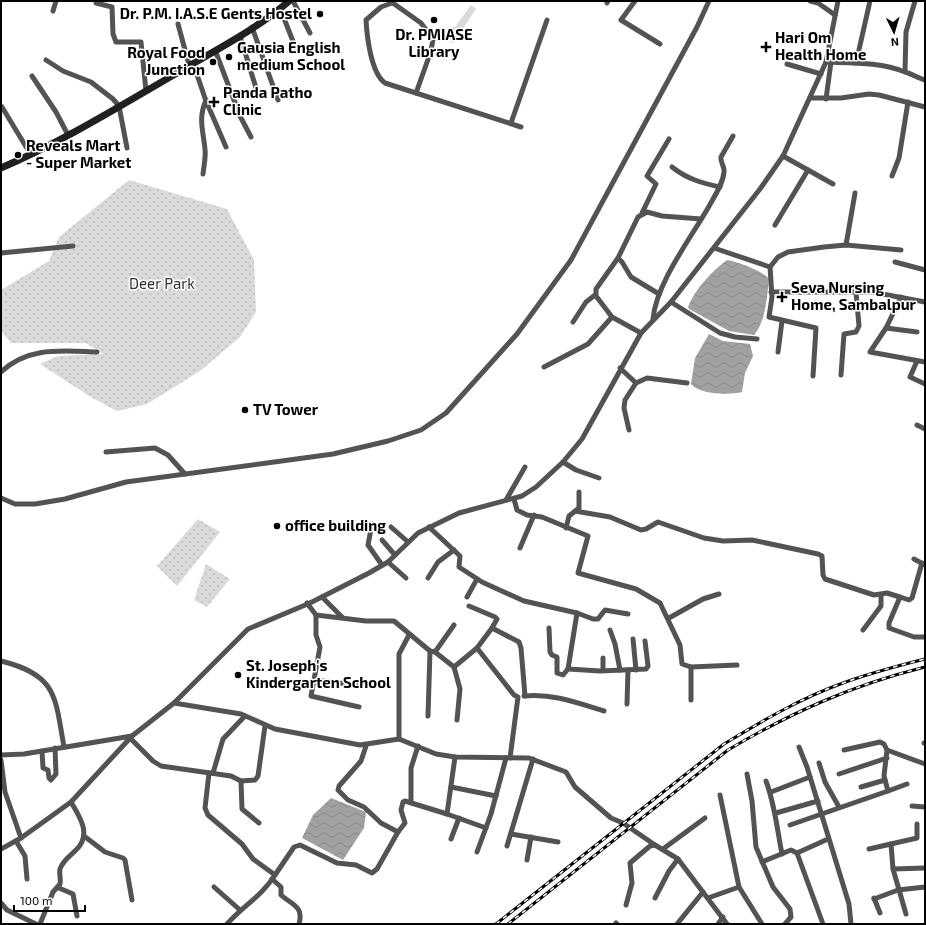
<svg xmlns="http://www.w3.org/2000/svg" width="926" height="925" font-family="'Exo 2',sans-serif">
  <defs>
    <pattern id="park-dots" width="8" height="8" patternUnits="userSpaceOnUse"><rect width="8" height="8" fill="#dadada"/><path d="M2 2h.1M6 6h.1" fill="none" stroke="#b9b9b9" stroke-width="1.8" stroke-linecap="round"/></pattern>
    <pattern id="water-waves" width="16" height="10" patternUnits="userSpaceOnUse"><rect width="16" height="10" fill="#a1a1a1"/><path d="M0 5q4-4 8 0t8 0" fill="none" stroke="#898989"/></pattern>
  </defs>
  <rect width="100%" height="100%" fill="#fff"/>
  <g fill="url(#park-dots)">
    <path d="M129 180 227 209 254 260 256 312 240 337 200 371 147 404 117 411 89 396 40 364 58 356 103 354 86 343H11L1 331V290L49 261 59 237Z"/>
    <path d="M198 519 220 532 177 586 157 566Z"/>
    <path d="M206 564 230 579 207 607 194 600Z"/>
  </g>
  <path fill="#dadada" d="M471 5 476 9 454 42 451 43V40L443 39 449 33 448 30 450 28 455 27Z"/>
  <g fill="url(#water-waves)">
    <path d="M727 260C736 261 765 272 769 279 767 296 766 321 754 335L729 331 689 309 688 307C695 289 712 271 727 260Z"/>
    <path d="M709 334 723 341 750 344 753 356 745 373 742 392C729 395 700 395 691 384L695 358Z"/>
    <path d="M331 798 366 812 364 828 343 860 302 838 313 815Z"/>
  </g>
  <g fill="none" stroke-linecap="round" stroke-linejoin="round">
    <g stroke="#535353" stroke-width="5">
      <path d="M293 1 310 33"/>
      <path d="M390 1 421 23 433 39 431 51 416 93"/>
      <path d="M635 1 621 20 660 44"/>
      <path d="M810 1 818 3 835 15"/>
      <path d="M96 3 112 7 113 34 116 42H141L146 91"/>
      <path d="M392 3 381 7 366 20C367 37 371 73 385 83L521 127"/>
      <path d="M607 3 608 1"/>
      <path d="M280 8 296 49"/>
      <path d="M53 11 56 1"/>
      <path d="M178 24 189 65"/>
      <path d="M252 27 278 100"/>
      <path d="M240 36 256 88"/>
      <path d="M215 50 240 116 251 137"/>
      <path d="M46 60 63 71 91 82 113 99 119 106 127 148"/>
      <path d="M826 62C851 63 881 62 905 72 912 74 918 78 925 80"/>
      <path d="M193 63 206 101 226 147"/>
      <path d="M856 63 870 1"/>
      <path d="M787 64 821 74"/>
      <path d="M905 71 906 32 915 1"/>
      <path d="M32 76 56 112 68 135"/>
      <path d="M810 98H841L869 94 879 95 925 107"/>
      <path d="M826 99 831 62"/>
      <path d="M2 107 31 155"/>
      <path d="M511 123 547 20"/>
      <path d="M783 156 833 184"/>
      <path d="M672 167C687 179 702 183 720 187"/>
      <path d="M203 174C204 165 206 157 205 149 203 129 198 119 206 100"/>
      <path d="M892 176 899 158 908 102"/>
      <path d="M642 213 656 184 647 176 669 139"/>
      <path d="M775 225 808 170"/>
      <path d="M846 245 855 193"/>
      <path d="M714 248 770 267"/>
      <path d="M1 253 73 246"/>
      <path d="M618 258 622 262 631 277 659 294"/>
      <path d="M895 262 925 270"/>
      <path d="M771 292H872L925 302"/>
      <path d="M901 297 886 328 870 352 925 362"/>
      <path d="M671 302 720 333 735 337 757 339"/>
      <path d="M653 319C656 284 690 239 708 208 714 197 723 184 724 172 725 167 720 162 721 157L733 136"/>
      <path d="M573 322 586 302 595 295"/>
      <path d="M886 328 917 332"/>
      <path d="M641 333 612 317 596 296V289L618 258 638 217 647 212 662 216 701 219"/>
      <path d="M778 352 782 321"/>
      <path d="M917 361 910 377 925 384"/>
      <path d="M544 367 588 344 612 317"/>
      <path d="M620 368 636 383"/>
      <path d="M1 372C28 346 62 351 97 352"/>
      <path d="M841 375 844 334 856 332 859 326 856 292"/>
      <path d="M813 376 816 328 769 317 772 297 770 267 778 257 788 252 824 247 846 245 901 250"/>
      <path d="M917 425 925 429"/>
      <path d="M629 430 624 408 625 400 636 383 647 378 687 383"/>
      <path d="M106 452 155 448 168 455 185 474"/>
      <path d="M563 462 576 470 599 478"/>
      <path d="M1 498 15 504H35L65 499 126 482 333 454 388 441 421 430 446 413 517 334 571 260 697 27 709 1"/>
      <path d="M514 499 517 510 527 515 542 517 588 536 578 573 636 589 660 603 680 645 682 664 691 667V700"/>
      <path d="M506 500 525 467"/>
      <path d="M575 511 610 517 641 530 646 529 658 522 704 538 723 541 752 540 818 554 822 556 823 575 825 579 874 595 887 593 900 597 889 623V628L914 637H925"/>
      <path d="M372 524 368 545 382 565"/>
      <path d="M391 527 408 542"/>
      <path d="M429 527 460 556 459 567 482 582 524 601 577 613 593 619H598L605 610 628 614"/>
      <path d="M566 528 569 516 579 508V492"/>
      <path d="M382 540 395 555"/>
      <path d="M520 548 534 515"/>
      <path d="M914 559 925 565"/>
      <path d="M388 562 406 578"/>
      <path d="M428 578 438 562 454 550"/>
      <path d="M322 597 342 617"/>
      <path d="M467 597 477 579"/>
      <path d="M900 597 909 600 912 598 922 563"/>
      <path d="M307 603 316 615 366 621H394L430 651 435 652 454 667 460 689 457 720"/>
      <path d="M469 606 495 617 497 619 492 628 519 642 521 648 525 696"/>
      <path d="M577 613 568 669 600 671 646 669 648 666 645 641"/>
      <path d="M316 615V635L320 647 311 696 359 707"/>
      <path d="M669 618 703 599 719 594"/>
      <path d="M549 628 550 652 552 655 557 657V673L563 675 568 669"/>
      <path d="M610 630 615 644 620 670"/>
      <path d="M863 630 881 606V595"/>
      <path d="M633 639 636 670"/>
      <path d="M477 648 514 695 518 697 510 758"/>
      <path d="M435 652 454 625"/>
      <path d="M603 658V670"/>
      <path d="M1 661C57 675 55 696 64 747"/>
      <path d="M454 667 477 648 492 628"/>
      <path d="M691 667 737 665"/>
      <path d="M314 680 363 686"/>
      <path d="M524 696C552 693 578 703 604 711"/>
      <path d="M174 703 241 714 275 729 360 745 399 739 436 754 455 757 529 758 566 772 575 787 611 818 623 823 655 845"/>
      <path d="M627 704 628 670"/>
      <path d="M428 716 430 651"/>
      <path d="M130 738 153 761 161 766 231 776 241 781 255 780 258 776 265 726"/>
      <path d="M399 739V654L409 635"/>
      <path d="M924 743H925"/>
      <path d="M799 747 807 767 849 904 851 924"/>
      <path d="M844 750 880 742 884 744 887 750 925 764"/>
      <path d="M42 751 43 768 48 770 49 778 51 780 56 774 55 748"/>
      <path d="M1 755 24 754 132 736"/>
      <path d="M1 760 5 792 21 838"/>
      <path d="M819 763 825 782 839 807"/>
      <path d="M209 773 205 808 208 815 242 844 253 859 275 875C261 897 244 905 227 924"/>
      <path d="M213 773 223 739 245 716"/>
      <path d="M747 774 752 801 756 847 773 887 790 909 791 917 785 924"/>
      <path d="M839 774 887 758"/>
      <path d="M241 781 242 809 259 823"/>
      <path d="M766 781C775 805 777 829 782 854"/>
      <path d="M451 787 496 796"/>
      <path d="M861 787 885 780"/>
      <path d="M888 791 907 784"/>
      <path d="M771 792 810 777"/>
      <path d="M720 795 739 887 762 924"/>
      <path d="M411 802V768L418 746"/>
      <path d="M912 806 925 807"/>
      <path d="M776 813 818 801"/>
      <path d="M447 814 455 757"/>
      <path d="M790 825 888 791 884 776 887 750"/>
      <path d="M398 832 405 823 401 810 403 802 405 801 447 814 486 828"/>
      <path d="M511 834 558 842"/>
      <path d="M84 836 105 852 123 858 125 860 132 900"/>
      <path d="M451 839 459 818"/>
      <path d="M16 841 25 856 27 879"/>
      <path d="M891 844 893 869 906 914"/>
      <path d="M507 846 533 759"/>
      <path d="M1 849 21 838 71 802 132 736 174 703 248 629 310 603 369 573 388 562 418 533 459 513 522 496 536 487 563 462 582 439 641 333 671 302 760 189 783 156 826 62 838 1"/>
      <path d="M663 849 705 818"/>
      <path d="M869 849 917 838V824"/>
      <path d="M477 852 491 814 506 758"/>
      <path d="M797 853 828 839"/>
      <path d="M527 860 531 837"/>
      <path d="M762 862 791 850 797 853 823 924"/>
      <path d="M893 869 925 868"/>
      <path d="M275 875 294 847 300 845 337 863 356 865 372 873 377 869 398 832 381 823 364 807 348 800 338 790 339 786 361 761 366 746"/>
      <path d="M272 879 281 887V895C292 905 304 906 299 924"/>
      <path d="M214 887 240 910"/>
      <path d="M59 888 73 894 77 916"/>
      <path d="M655 898 669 871 678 859"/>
      <path d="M708 898 739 887"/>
      <path d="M874 898 880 913"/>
      <path d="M874 899 898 890 925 887"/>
      <path d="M1 903 7 910 36 924"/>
      <path d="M626 905 632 883 630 863 650 846 655 845 678 859 727 924"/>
      <path d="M616 923 617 924"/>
      <path d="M40 924 53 892 60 884C61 879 59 874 60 869 63 860 70 856 76 850 92 835 80 817 71 802"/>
      <path d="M677 924 703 892"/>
      <path d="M718 924 723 917"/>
    </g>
    <path stroke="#202020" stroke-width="7" d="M1 168C62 142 120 106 177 73 215 50 256 30 289 1"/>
    <g stroke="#000" stroke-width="3">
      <g id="rail">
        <path d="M496 924 724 744C762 721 801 698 843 683 870 673 897 666 925 659"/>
        <path d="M508 924 728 750C792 712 853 685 925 667"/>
      </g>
    </g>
    <use href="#rail" stroke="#fff" stroke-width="1.5" stroke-dasharray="4.5" stroke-linecap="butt"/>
  </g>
  <g fill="#000" stroke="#fff" stroke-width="1.5">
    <circle cx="320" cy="14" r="4"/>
    <circle cx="434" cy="20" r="4"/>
    <path d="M764 41h4v4h4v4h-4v4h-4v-4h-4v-4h4z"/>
    <circle cx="229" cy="57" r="4"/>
    <circle cx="213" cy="62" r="4"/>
    <path d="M212 96h4v4h4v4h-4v4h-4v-4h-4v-4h4z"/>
    <circle cx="18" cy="155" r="4"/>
    <path d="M780 291h4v4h4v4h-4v4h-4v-4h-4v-4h4z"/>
    <circle cx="245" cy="410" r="4"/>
    <circle cx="277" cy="526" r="4"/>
    <circle cx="238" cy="675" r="4"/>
  </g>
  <g text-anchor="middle" stroke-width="3" stroke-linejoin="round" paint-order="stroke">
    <g font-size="15" font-weight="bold" fill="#000" stroke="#fff" text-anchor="start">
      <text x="312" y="19" text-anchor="end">Dr. P.M. I.A.S.E Gents Hostel</text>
      <text x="434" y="40" text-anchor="middle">Dr. PMIASE<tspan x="434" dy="17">Library</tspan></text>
      <text x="775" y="43">Hari Om<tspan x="775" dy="17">Health Home</tspan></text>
      <text x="237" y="53">Gausia English<tspan x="237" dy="17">medium School</tspan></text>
      <text x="205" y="58" text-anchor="end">Royal Food<tspan x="205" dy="17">Junction</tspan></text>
      <text x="223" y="98">Panda Patho<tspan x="223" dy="17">Clinic</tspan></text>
      <text x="26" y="151">Reveals Mart<tspan x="26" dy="17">- Super Market</tspan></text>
      <text x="791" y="293">Seva Nursing<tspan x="791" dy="17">Home, Sambalpur</tspan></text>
      <text x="253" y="415">TV Tower</text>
      <text x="285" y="531">office building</text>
      <text x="246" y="671">St. Joseph's<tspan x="246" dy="17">Kindergarten School</tspan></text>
    </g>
    <g font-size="15" fill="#313131" stroke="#fff">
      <text x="162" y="289">Deer Park</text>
    </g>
  </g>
  <rect width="926" height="925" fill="none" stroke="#000000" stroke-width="4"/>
  <g transform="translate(894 32) rotate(175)" stroke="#ffffff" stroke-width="3" paint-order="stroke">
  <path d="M0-3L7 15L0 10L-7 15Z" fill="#000000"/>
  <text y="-6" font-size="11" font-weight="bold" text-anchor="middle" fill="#000000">N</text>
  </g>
  <path d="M14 905v6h71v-6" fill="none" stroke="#000000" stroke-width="2"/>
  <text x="20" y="905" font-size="12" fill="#000000" stroke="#ffffff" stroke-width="3" paint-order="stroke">100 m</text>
</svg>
